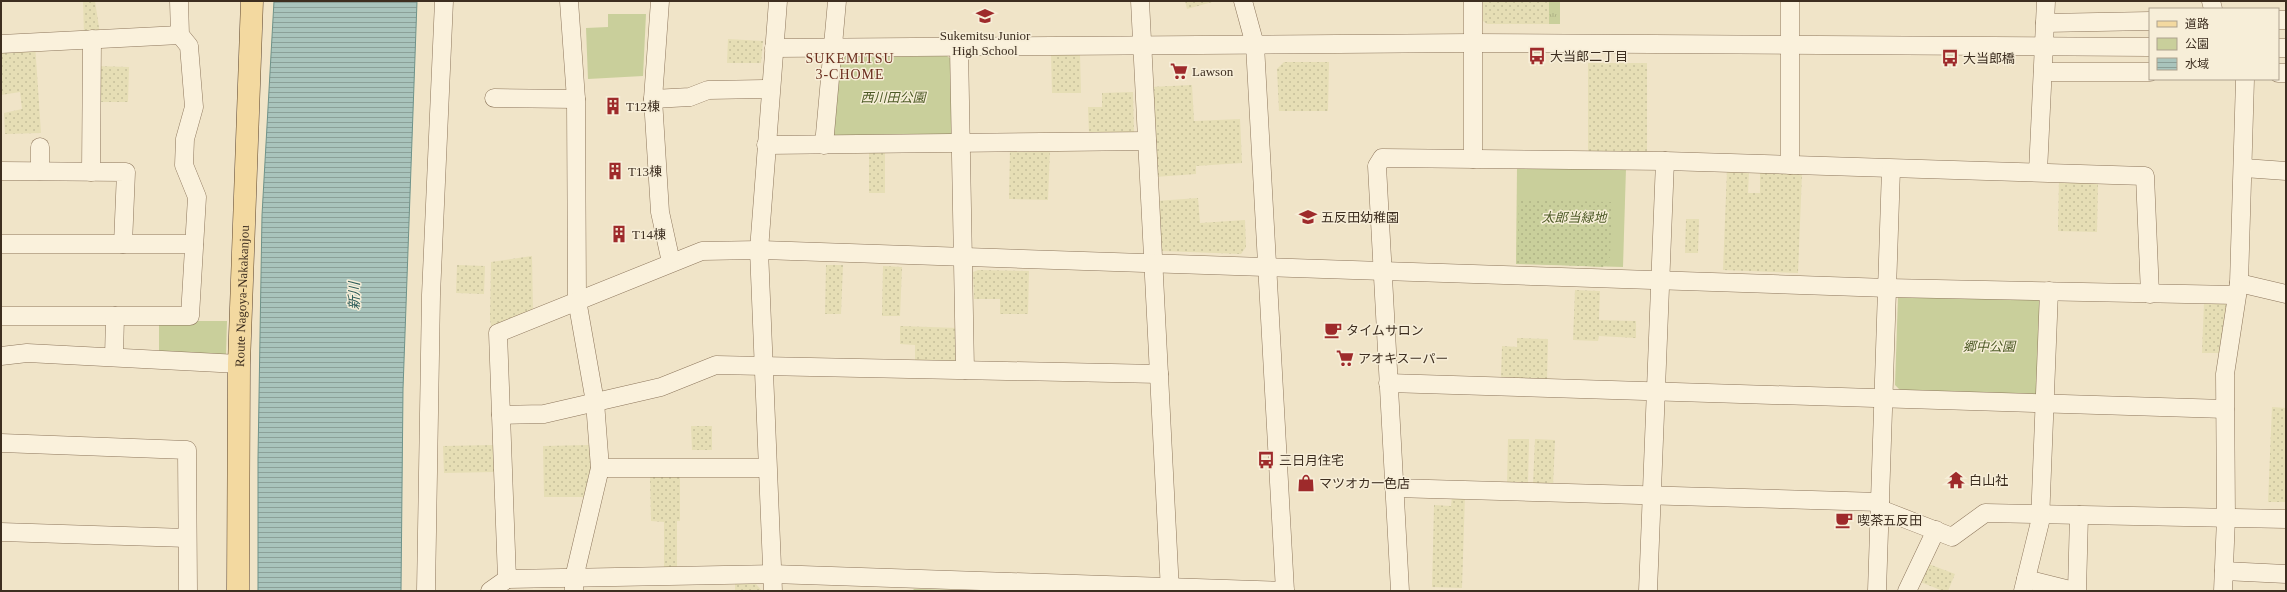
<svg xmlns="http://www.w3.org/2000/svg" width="2287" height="592" font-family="'Times New Roman','Noto Sans JP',serif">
  <defs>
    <pattern id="farmland-dots" width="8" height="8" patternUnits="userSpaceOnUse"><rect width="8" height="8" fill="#e6deb5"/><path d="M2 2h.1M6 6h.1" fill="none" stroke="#c6bf9b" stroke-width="1.8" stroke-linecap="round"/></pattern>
    <pattern id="grass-tufts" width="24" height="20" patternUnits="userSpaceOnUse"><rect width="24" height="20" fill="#c9cf9b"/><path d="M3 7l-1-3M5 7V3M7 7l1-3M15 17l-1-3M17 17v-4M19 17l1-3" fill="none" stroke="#aeb285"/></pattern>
    <pattern id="garden-dots" width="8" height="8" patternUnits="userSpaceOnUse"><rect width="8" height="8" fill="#c9cf9b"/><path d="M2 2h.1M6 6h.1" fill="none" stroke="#aeb285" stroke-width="1.8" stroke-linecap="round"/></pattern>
    <pattern id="water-rules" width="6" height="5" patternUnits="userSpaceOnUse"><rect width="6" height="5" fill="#a9c4bc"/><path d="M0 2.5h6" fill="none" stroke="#8ba098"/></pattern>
  </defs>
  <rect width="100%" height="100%" fill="#f0e4c8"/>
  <g fill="url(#farmland-dots)">
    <path d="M83 1H95L100 34 84 35Z"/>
    <path d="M1185 1H1216L1187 9Z"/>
    <path d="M1483 1H1549V24H1487L1483 21Z"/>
    <path d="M728 39 763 41 761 63H727Z"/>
    <path d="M35 44 41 133 5 134 4 113 22 109 20 92 1 95V47Z"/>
    <path d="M1051 54H1080L1081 93H1052Z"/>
    <path d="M1284 62H1329L1328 111H1279L1277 69Z"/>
    <rect x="1588" y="63" width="59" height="89"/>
    <path d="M95 66 129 67 128 102H95Z"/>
    <path d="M1192 85 1194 121 1240 119 1242 163 1196 166V174L1155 177 1150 87Z"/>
    <path d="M1133 92 1134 134H1089L1088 107H1102V93Z"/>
    <path d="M1010 149H1050L1048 200 1009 199Z"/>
    <rect x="869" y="151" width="16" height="42"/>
    <path d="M1727 170 1749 171 1748 193H1760V171L1802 173 1798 273 1723 270Z"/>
    <path d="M2059 179 2098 180 2097 232 2058 231Z"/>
    <path d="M1198 198 1200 223 1245 220 1246 247 1241 254 1162 251 1159 249 1156 201Z"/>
    <path d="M1686 219H1699L1698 253H1685Z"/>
    <path d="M532 256 533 312 492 329 490 320 491 262Z"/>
    <path d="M457 265 485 266 484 294 456 293Z"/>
    <path d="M826 265H843L841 314H825Z"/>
    <path d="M883 266 902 267 900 316H882Z"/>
    <path d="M978 270 1029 271 1028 314H1000V299H974L973 272Z"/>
    <path d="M1575 290 1600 291 1599 320 1636 321V338L1599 336 1598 341 1573 340Z"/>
    <path d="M2204 302H2226L2229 306 2223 353H2202Z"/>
    <path d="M900 326 959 328 960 364 915 362V345L900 344Z"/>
    <path d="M1517 338 1548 339 1547 381 1501 379 1502 346 1517 347Z"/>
    <path d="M2272 407 2286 408V515L2285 502H2268Z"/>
    <path d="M691 426H712V450H692Z"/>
    <path d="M1508 439H1529L1528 485 1507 484Z"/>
    <path d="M1535 439 1555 440 1553 486 1533 485Z"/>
    <path d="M494 445 495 472 444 473 443 446Z"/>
    <path d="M590 445 592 467 585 497H544L543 446Z"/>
    <path d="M650 475H680V521H677V568H664V522L651 521Z"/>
    <path d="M1452 496H1465L1462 588 1432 587 1434 505 1451 506Z"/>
    <path d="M1926 563 1955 574 1948 591H1943L1918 581Z"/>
    <path d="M735 584H756L762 591H735Z"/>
  </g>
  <rect fill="url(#grass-tufts)" x="1549" y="1" width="11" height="23"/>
  <g fill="#c9cf9b">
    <path d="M608 14H646L643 76 588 79 586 28 608 27Z"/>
    <path d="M947 56 951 59 953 133 950 137 834 139 830 133 840 57Z"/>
    <path d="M1517 167 1626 168 1623 267 1516 264Z"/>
    <path d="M1898 297H2038L2041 301 2037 392 2034 397 1902 392 1895 385Z"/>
    <path d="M159 321H227L226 355 159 352Z"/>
    <path d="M914 589 1016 591H912Z"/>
  </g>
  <path fill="url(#garden-dots)" d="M1519 200 1612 202 1610 257 1603 267 1517 263Z"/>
  <path fill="url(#water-rules)" stroke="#6f938a" d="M274 1H417L403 389 401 591H258V458L262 215Z"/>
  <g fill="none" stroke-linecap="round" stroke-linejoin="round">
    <g stroke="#8d765c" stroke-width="19">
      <g id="minor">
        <path d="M569 1 576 99 577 300 595 402 600 468 574 578V591"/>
        <path d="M660 1 653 99 660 212 671 262"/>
        <path d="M1140 1 1170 591"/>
        <path d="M1243 1 1255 45 1285 591"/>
        <path d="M1473 1V159"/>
        <path d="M2211 1 2213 9"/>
        <path d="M2278 20H2286"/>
        <path d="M2045 23 2150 21"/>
        <path d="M1 44 180 35"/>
        <path d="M774 48 1472 43 2150 47"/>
        <path d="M959 48 965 370"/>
        <path d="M2278 48H2286"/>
        <path d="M2043 72H2150"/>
        <path d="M2278 73H2286"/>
        <path d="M494 98 576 99"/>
        <path d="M653 99 690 97 708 90 770 89"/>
        <path d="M766 145 1147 141"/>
        <path d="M824 145 837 1"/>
        <path d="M40 147V171"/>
        <path d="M1790 165V1"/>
        <path d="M2244 168 2286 171"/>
        <path d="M1 171 126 172 123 244"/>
        <path d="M91 172 92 39"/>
        <path d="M2038 172 2046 1"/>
        <path d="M1 244H194"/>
        <path d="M2239 283 2286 294"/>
        <path d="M1 316H190L197 197 184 165 185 139 194 107 189 46 180 35 179 1"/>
        <path d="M1 356 27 353 239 364"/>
        <path d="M114 357 115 316"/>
        <path d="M1388 383 2225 409"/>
        <path d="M501 415 544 414 661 387 716 365 1159 374"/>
        <path d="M1 443 187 450 188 591"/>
        <path d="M600 468H767"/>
        <path d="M1394 488 1880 502"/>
        <path d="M1880 509 1952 537 1985 513 2286 519"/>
        <path d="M1 532 187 538"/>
        <path d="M2224 571 2286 574"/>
        <path d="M2026 579 2074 591"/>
        <path d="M426 591 431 295 444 1"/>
        <path d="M490 591 507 579"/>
        <path d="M773 591 759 250 778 1"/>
        <path d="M1285 591 772 574 507 579 498 333 702 251 759 250 1888 288 2236 295"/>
        <path d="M1400 591 1377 166 1382 158 1665 161 2145 176 2150 294"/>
        <path d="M1648 591 1665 161"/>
        <path d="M1877 591 1891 169"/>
        <path d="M1907 591 1936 530"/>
        <path d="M2023 591 2040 522 2049 291"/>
        <path d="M2077 591 2079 515"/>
        <path d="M2223 591 2226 518 2225 374 2239 283 2245 79"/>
      </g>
    </g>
    <g stroke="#5b4430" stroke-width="23">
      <g id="major">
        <path id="s1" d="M238 591 239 364 252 1"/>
      </g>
    </g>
    <use href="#minor" stroke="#faf1dc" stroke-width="18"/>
    <use href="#major" stroke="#f3d9a0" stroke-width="22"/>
  </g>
  <defs>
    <g id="school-bare" transform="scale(1.38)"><path d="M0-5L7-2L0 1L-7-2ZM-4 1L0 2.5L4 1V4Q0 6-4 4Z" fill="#9e2a2b" stroke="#f7eed8" stroke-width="2.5" paint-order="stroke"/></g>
    <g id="bus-bare" transform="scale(1.38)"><path d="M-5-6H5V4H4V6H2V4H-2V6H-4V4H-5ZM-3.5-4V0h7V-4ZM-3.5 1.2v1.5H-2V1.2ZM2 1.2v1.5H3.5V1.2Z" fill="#9e2a2b" stroke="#f7eed8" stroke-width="2.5" paint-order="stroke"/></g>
    <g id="supermarket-bare" transform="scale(1.38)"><path d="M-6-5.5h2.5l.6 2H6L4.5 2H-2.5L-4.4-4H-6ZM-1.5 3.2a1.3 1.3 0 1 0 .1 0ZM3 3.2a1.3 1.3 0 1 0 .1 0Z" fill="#9e2a2b" stroke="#f7eed8" stroke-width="2.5" paint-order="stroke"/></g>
    <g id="building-bare" transform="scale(1.38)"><path d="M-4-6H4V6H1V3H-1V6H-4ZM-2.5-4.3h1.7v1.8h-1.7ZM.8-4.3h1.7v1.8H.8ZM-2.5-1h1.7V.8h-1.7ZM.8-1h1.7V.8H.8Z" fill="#9e2a2b" stroke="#f7eed8" stroke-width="2.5" paint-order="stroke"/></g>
    <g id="cafe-bare" transform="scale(1.38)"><path d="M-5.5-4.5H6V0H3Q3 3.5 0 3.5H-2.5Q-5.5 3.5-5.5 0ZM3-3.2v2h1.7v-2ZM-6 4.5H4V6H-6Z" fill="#9e2a2b" stroke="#f7eed8" stroke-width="2.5" paint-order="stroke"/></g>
    <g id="temple-bare" transform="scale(1.38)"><path d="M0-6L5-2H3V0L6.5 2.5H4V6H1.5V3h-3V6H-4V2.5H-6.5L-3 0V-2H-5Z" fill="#9e2a2b" stroke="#f7eed8" stroke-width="2.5" paint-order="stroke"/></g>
    <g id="shop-bare" transform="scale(1.38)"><path d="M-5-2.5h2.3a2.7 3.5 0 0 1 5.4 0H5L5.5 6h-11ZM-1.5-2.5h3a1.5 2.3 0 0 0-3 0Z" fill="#9e2a2b" stroke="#f7eed8" stroke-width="2.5" paint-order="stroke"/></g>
  </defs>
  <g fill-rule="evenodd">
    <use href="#school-bare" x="985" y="16"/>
    <use href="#bus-bare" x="1537" y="56"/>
    <use href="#bus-bare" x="1950" y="58"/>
    <use href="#supermarket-bare" x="1179" y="71"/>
    <use href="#building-bare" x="613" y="106"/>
    <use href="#building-bare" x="615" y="171"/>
    <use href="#school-bare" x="1308" y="217"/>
    <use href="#building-bare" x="619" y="234"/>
    <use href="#cafe-bare" x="1333" y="330"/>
    <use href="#supermarket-bare" x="1345" y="358"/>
    <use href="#bus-bare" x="1266" y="460"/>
    <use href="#temple-bare" x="1956" y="480"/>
    <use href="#shop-bare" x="1306" y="483"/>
    <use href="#cafe-bare" x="1844" y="520"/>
  </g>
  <g text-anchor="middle" stroke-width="3" stroke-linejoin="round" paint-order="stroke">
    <g font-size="13" fill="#3d2e20" stroke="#f7eed8" text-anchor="start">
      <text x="985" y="40" text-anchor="middle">Sukemitsu Junior<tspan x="985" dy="15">High School</tspan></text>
      <text x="1550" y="61">大当郎二丁目</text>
      <text x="1963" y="63">大当郎橋</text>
      <text x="1192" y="76">Lawson</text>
      <text x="626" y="111">T12棟</text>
      <text x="628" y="176">T13棟</text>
      <text x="1321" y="222">五反田幼稚園</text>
      <text x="632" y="239">T14棟</text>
      <text x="1346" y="335">タイムサロン</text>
      <text x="1358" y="363">アオキスーパー</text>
      <text x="1279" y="465">三日月住宅</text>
      <text x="1969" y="485">白山社</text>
      <text x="1319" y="488">マツオカ一色店</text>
      <text x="1857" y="525">喫茶五反田</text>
    </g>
    <g font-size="13" font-style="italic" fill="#4d5a26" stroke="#f7eed8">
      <text x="893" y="102">西川田公園</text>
      <text x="1574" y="222">太郎当緑地</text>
      <text x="1989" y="351">郷中公園</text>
    </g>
    <g font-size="13" fill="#3d2e20" stroke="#f7eed8">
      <text dy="5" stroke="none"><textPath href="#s1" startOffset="295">Route Nagoya-Nakakanjou</textPath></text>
    </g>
    <g font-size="14" letter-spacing="1" fill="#6b2e1e" stroke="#f7eed8">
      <text x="850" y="63">SUKEMITSU<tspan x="850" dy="16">3-CHOME</tspan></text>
    </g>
    <g font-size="14" font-style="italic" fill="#2f5d5a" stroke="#f7eed8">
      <text transform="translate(354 296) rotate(-90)" y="5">新川</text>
    </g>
  </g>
  <rect width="2287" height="592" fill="none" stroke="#3d2e20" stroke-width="4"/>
  <rect x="2149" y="8" width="130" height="72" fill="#f7eed8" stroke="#ada18e"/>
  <rect x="2157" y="21" width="20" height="6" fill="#f3d9a0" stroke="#ada18e"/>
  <text x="2185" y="28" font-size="12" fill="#3d2e20">道路</text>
  <rect x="2157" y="38" width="20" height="12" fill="#c9cf9b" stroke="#ada18e"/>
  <text x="2185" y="48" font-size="12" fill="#3d2e20">公園</text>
  <rect x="2157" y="58" width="20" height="12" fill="url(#water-rules)" stroke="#ada18e"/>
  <text x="2185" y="68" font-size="12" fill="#3d2e20">水域</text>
</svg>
